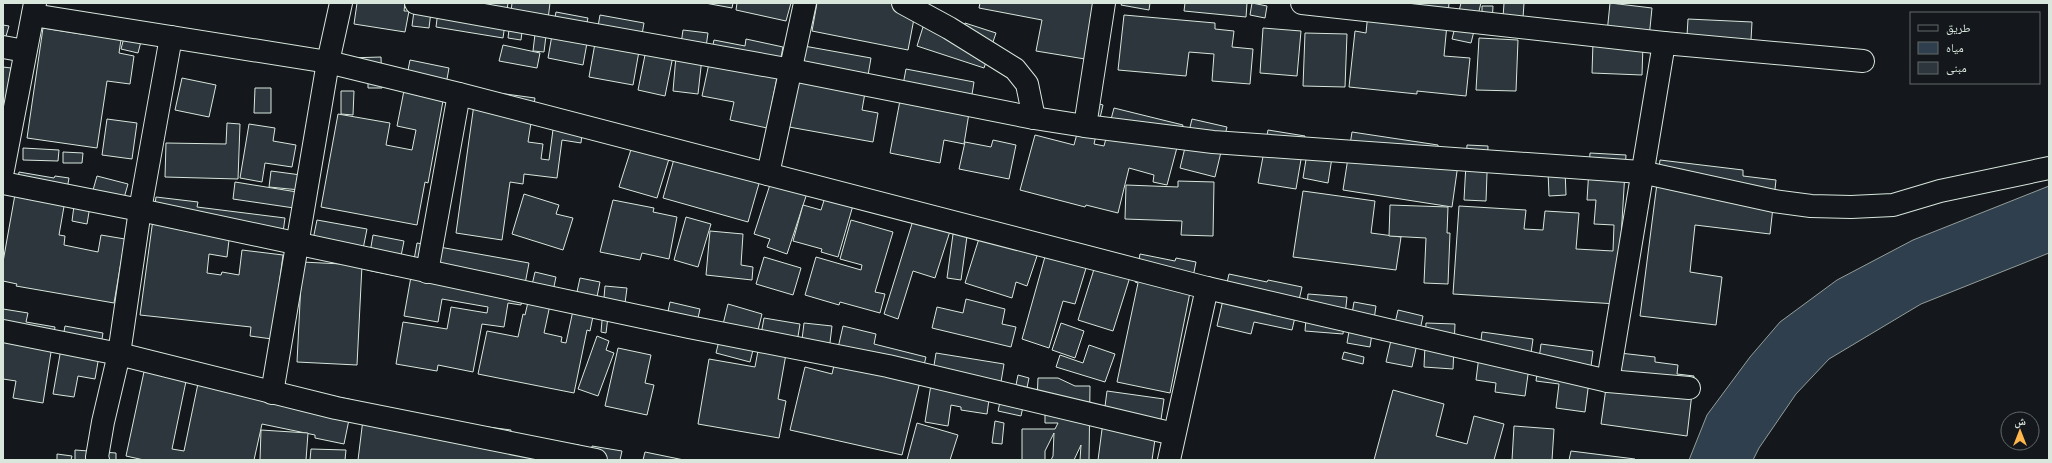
<svg xmlns="http://www.w3.org/2000/svg" width="2052" height="463" font-family="'Asap Condensed','Noto Naskh Arabic',sans-serif">
  <rect width="100%" height="100%" fill="#14181c"/>
  <path fill="#2f3f4d" stroke="#939e99" d="M2049 186V253L1921 304 1829 359 1796 394 1759 448 1753 460H1689L1707 415 1750 357 1780 322 1837 280 1913 240Z"/>
  <g fill="#2c363c" stroke="#d8e6dc">
    <path d="M357 3H405L404 11H409L405 32 354 24Z"/>
    <path d="M415 3H432L429 28 412 26Z"/>
    <path d="M439 3H508L503 38 436 27Z"/>
    <path d="M512 3H550L544 52 533 51 537 17 524 16 521 40 508 38Z"/>
    <path d="M705 3H733L732 8Z"/>
    <path d="M737 3H791L786 21 736 10Z"/>
    <path d="M817 3H917L908 50 812 31Z"/>
    <path d="M980 3H1095L1085 59 1036 51 1042 20 979 8Z"/>
    <path d="M1122 3H1150L1149 10 1121 5Z"/>
    <path d="M1185 3H1247L1246 17 1184 11Z"/>
    <path d="M1252 3 1267 6 1265 18 1250 15Z"/>
    <path d="M1369 3H1449L1444 56 1470 58 1466 96 1417 91V94L1349 87 1355 31 1366 33Z"/>
    <path d="M1461 3H1481L1471 43 1452 39Z"/>
    <path d="M1504 3H1524L1522 33 1502 32Z"/>
    <path d="M1610 3 1652 8 1649 38 1607 33Z"/>
    <path d="M1482 6H1493L1492 24H1482Z"/>
    <path d="M556 12 588 18 585 31 589 32 583 65 548 58Z"/>
    <path d="M600 15 644 23 633 85 589 77Z"/>
    <path d="M1124 15 1215 23V29L1234 31 1232 47 1253 49 1250 84 1212 81 1214 54 1189 52 1186 76 1118 70Z"/>
    <path d="M1688 19 1752 22 1751 40 1686 53Z"/>
    <path d="M965 23 996 33 984 68 917 46 923 27 960 39Z"/>
    <path d="M3 25 9 26 4 43H3Z"/>
    <path d="M82 27 122 33 119 53 134 56 130 84 107 81 97 148 27 138 43 28 81 34Z"/>
    <path d="M1263 28 1301 31 1297 76 1260 73Z"/>
    <path d="M126 30 143 34 138 53 121 49Z"/>
    <path d="M683 30 708 33 705 54 680 51Z"/>
    <path d="M1305 33 1347 34 1345 87 1303 86Z"/>
    <path d="M1479 38 1518 40 1516 91 1476 90Z"/>
    <path d="M746 39 783 47 767 128 730 120 734 102 702 96 714 40 745 46Z"/>
    <path d="M648 40 675 46 665 96 638 90Z"/>
    <path d="M1593 42 1643 44 1642 75 1592 73Z"/>
    <path d="M503 45 540 53 537 68 499 61Z"/>
    <path d="M804 46 871 58 862 110 878 113 873 142 789 127Z"/>
    <path d="M676 56 702 58 698 94 673 91Z"/>
    <path d="M381 57 382 88H368V75L348 58Z"/>
    <path d="M410 60 449 68 428 183 425 182 417 225 321 207 338 114 390 123 386 145 412 150 416 130 397 126Z"/>
    <path d="M3 67 11 68 3 120Z"/>
    <path d="M906 69 974 82 964 144 944 140 940 163 890 153Z"/>
    <path d="M182 78 216 85 209 117 175 110Z"/>
    <path d="M255 88H271V113H254Z"/>
    <path d="M476 90 535 98 528 142 543 144 541 159 549 160 554 122 583 125 581 143 562 140 557 178 524 174 523 184 510 182 502 240 456 233Z"/>
    <path d="M341 91H354L353 115 341 114Z"/>
    <path d="M1086 100 1103 105 1094 144 1104 146 1114 108 1183 125 1167 185 1153 182 1154 175 1129 168 1118 213 1086 205 1085 207 1020 190 1035 135 1074 145Z"/>
    <path d="M107 119 137 123 132 159 102 155Z"/>
    <path d="M1192 119 1227 127 1215 177 1180 168Z"/>
    <path d="M227 123 240 124 238 179 165 177 166 143 226 144Z"/>
    <path d="M249 124 275 128 273 141 296 145 292 167 265 163 262 182 240 178Z"/>
    <path d="M1268 130 1305 136 1296 189 1258 183Z"/>
    <path d="M1352 132 1438 145V147L1460 150 1452 207 1343 190Z"/>
    <path d="M635 137 672 149 657 198 619 187Z"/>
    <path d="M993 140 1016 145 1009 179 959 169 965 142 991 147Z"/>
    <path d="M1309 141 1334 145 1328 183 1303 178Z"/>
    <path d="M1467 145 1488 146 1486 201 1464 200Z"/>
    <path d="M23 148 59 150 58 161 23 160Z"/>
    <path d="M63 152 83 153 82 163H63Z"/>
    <path d="M1590 153 1626 155 1617 304 1453 294 1459 206 1526 210 1524 229 1543 230 1545 211 1579 213 1576 249 1613 251 1614 225 1594 224 1596 200H1587Z"/>
    <path d="M674 159 764 166 748 222 663 198Z"/>
    <path d="M1660 160 1743 170V176L1776 180 1770 234 1695 225 1690 272 1722 277 1716 325 1640 316Z"/>
    <path d="M776 166 812 178 787 254 767 247 770 239 754 234Z"/>
    <path d="M1565 170 1566 195 1549 196 1548 171Z"/>
    <path d="M271 171 301 175 300 190 269 187Z"/>
    <path d="M19 172 54 178 55 176 69 178 59 235 65 236 64 245 98 252 101 235 125 239 114 303 16 286 17 284 3 281V262Z"/>
    <path d="M97 176 128 184 122 205 91 197Z"/>
    <path d="M1178 181 1214 182 1213 236 1181 235 1182 221 1125 219 1126 185 1178 187Z"/>
    <path d="M235 182 297 192 294 208 233 199Z"/>
    <path d="M1303 191 1375 201 1371 233 1401 237 1396 270 1293 257Z"/>
    <path d="M524 194 559 205 556 214 573 218 563 250 512 234Z"/>
    <path d="M826 194 854 202 838 257 821 252 822 249 793 241 803 205 821 210Z"/>
    <path d="M156 197 198 202 197 207 285 218 281 247 229 240 227 257 209 254 207 273 221 275 222 272 239 275 242 250 283 255 272 339 250 336 251 327 140 315Z"/>
    <path d="M75 198 91 200 87 224 72 221Z"/>
    <path d="M613 200 654 208 653 212 677 217 669 259 642 253 640 260 600 252Z"/>
    <path d="M1390 205 1448 207 1447 233H1450L1448 284 1424 283 1426 238 1389 236Z"/>
    <path d="M915 214 952 225 935 278 913 271 898 319 884 314Z"/>
    <path d="M686 217 711 224 698 267 674 260Z"/>
    <path d="M317 220 367 229 360 264 310 254Z"/>
    <path d="M851 220 893 232 875 292 885 294 880 313 840 302 839 305 805 295 816 257 861 270 862 265 840 259Z"/>
    <path d="M954 227 968 229 961 280 947 278Z"/>
    <path d="M982 229 1040 247 1027 286 1016 282 1012 298 965 283Z"/>
    <path d="M710 231 743 234 741 265 753 267 752 280 706 275Z"/>
    <path d="M373 235 404 241 397 276 367 270Z"/>
    <path d="M417 243 529 263 521 305 508 303 504 327 482 324 473 372 438 365 437 371 396 364 403 322 447 329 451 307 487 313 488 307 442 299 438 322 404 316Z"/>
    <path d="M1046 253 1087 265 1075 304 1063 301 1049 348 1022 339Z"/>
    <path d="M1140 254 1175 261 1176 258 1196 262 1170 393 1117 382 1138 283 1135 282Z"/>
    <path d="M764 257 801 268 793 295 756 284Z"/>
    <path d="M302 262 362 265 357 365 297 362Z"/>
    <path d="M1095 266 1130 277 1113 331 1078 320Z"/>
    <path d="M535 272 556 277 544 333 562 337 561 342 566 343 580 278 600 282 590 331 587 330 574 393 478 374 487 331 518 337 523 314 525 315Z"/>
    <path d="M1229 274 1267 282 1268 280 1302 287 1292 330 1254 322 1251 334 1217 326Z"/>
    <path d="M605 286 627 288 623 318 608 317 606 333 601 332Z"/>
    <path d="M1308 294 1347 297 1343 334 1305 331Z"/>
    <path d="M966 299 1005 309 1002 324 1016 327 1011 347 932 328 937 307 963 313Z"/>
    <path d="M670 302 700 309 696 327 666 321Z"/>
    <path d="M1354 302 1376 306 1370 347 1347 343Z"/>
    <path d="M728 304 762 314 750 362 716 353Z"/>
    <path d="M3 309 28 313 26 322 55 327 43 403 13 398 16 381 3 379Z"/>
    <path d="M1398 310 1423 316 1412 367 1386 362Z"/>
    <path d="M764 318 800 324 795 355 786 354 778 399 786 401 779 438 698 424 709 359 755 367Z"/>
    <path d="M804 323 832 326 828 359 800 356Z"/>
    <path d="M1061 323 1084 331 1075 358 1052 350Z"/>
    <path d="M1426 323 1455 324 1453 369 1424 367Z"/>
    <path d="M65 326 103 333 95 379 78 376 74 397 53 394Z"/>
    <path d="M843 326 876 334 874 344 926 357 902 455 790 430 805 367 832 374Z"/>
    <path d="M1482 332 1533 339 1525 396 1495 392 1496 383 1476 380Z"/>
    <path d="M597 336 609 341 606 350 614 353 598 396 578 389Z"/>
    <path d="M1541 344 1593 351 1585 412 1556 408 1559 384 1536 381Z"/>
    <path d="M1089 345 1115 354 1105 382 1056 367 1060 355 1083 363Z"/>
    <path d="M618 348 651 355 645 383 654 385 647 415 605 406Z"/>
    <path d="M1344 352 1364 357 1363 364 1342 359Z"/>
    <path d="M1611 352 1655 357V362L1678 365 1677 374 1694 376 1687 436 1601 424Z"/>
    <path d="M148 353 190 362 172 449 184 451 201 369 353 400 344 444 315 438V435L262 424 254 460H144L126 456Z"/>
    <path d="M936 353 1004 364 999 394 990 392 987 414 961 410V407L951 405 948 426 925 422Z"/>
    <path d="M1018 375 1029 378 1021 416 998 411 1002 393 1014 395Z"/>
    <path d="M1038 378H1058L1075 386H1090L1089 460H1080L1081 445 1074 460H1051L1053 456 1054 433 1045 451V460H1022V429H1055L1058 423H1045V404L1037 401Z"/>
    <path d="M1393 390 1444 404 1436 436 1467 444 1474 416 1504 424 1494 460H1374Z"/>
    <path d="M1107 391 1164 399 1158 440 1155 439 1152 460H1098Z"/>
    <path d="M364 411 511 430 510 436 579 445 577 460H358Z"/>
    <path d="M995 421 1004 423 1002 444 992 443Z"/>
    <path d="M917 423 958 435 950 460H907Z"/>
    <path d="M1514 426 1554 429 1552 460H1512Z"/>
    <path d="M261 430 308 433 306 460H260Z"/>
    <path d="M592 446 622 451 620 460H590Z"/>
    <path d="M311 449 346 450 345 460H310Z"/>
    <path d="M75 450 116 453V460H75Z"/>
    <path d="M1571 451 1635 459V460H1569Z"/>
    <path d="M645 452 684 460H643Z"/>
    <path d="M57 454 72 456 71 460H57Z"/>
  </g>
  <g fill="none" stroke-linecap="round" stroke-linejoin="round">
    <g stroke="#d8e6dc" stroke-width="24">
      <g id="minor">
        <path d="M416 3 792 70 1034 118 1085 126 1213 142 1641 172 1774 201 1811 206 1851 207 1893 205 1940 191 2049 168"/>
        <path d="M903 3 949 28 1015 69 1027 84 1034 118"/>
        <path d="M1302 3 1664 43 1863 61"/>
        <path d="M33 15 328 62 459 94 1207 288 1608 381 1689 388"/>
        <path d="M3 47 25 51"/>
        <path d="M1085 126 1104 3"/>
        <path d="M3 170 35 3"/>
        <path d="M768 174 805 3"/>
        <path d="M3 183 140 210 689 327 888 366 1174 434"/>
        <path d="M427 272 459 94"/>
        <path d="M3 331 119 354 336 408 596 460"/>
        <path d="M1608 381 1664 43"/>
        <path d="M272 393 328 62 341 3"/>
        <path d="M98 460 97 457 103 422 119 354 140 210 171 37"/>
        <path d="M1169 460 1207 288"/>
      </g>
    </g>
    <use href="#minor" stroke="#14181c" stroke-width="22"/>
  </g>
  <rect width="2052" height="463" fill="none" stroke="#d8e6dc" stroke-width="8"/>
  <rect x="1910" y="12" width="130" height="72" fill="#14181c" stroke="#626a69"/>
  <rect x="1918" y="25" width="20" height="6" fill="#14181c" stroke="#626a69"/>
  <text x="1946" y="32" font-size="12" fill="#d8e6dc">طريق</text>
  <rect x="1918" y="42" width="20" height="12" fill="#2f3f4d" stroke="#626a69"/>
  <text x="1946" y="52" font-size="12" fill="#d8e6dc">مياه</text>
  <rect x="1918" y="62" width="20" height="12" fill="#2c363c" stroke="#626a69"/>
  <text x="1946" y="72" font-size="12" fill="#d8e6dc">مبنى</text>
  <g transform="translate(2020 431)"><circle r="19" fill="#14181c" stroke="#626a69"/>
  <path d="M0-3L7 15L0 10L-7 15Z" fill="#ffb74d"/>
  <text y="-6" font-size="11" font-weight="bold" text-anchor="middle" fill="#d8e6dc">ش</text>
  </g>
</svg>
